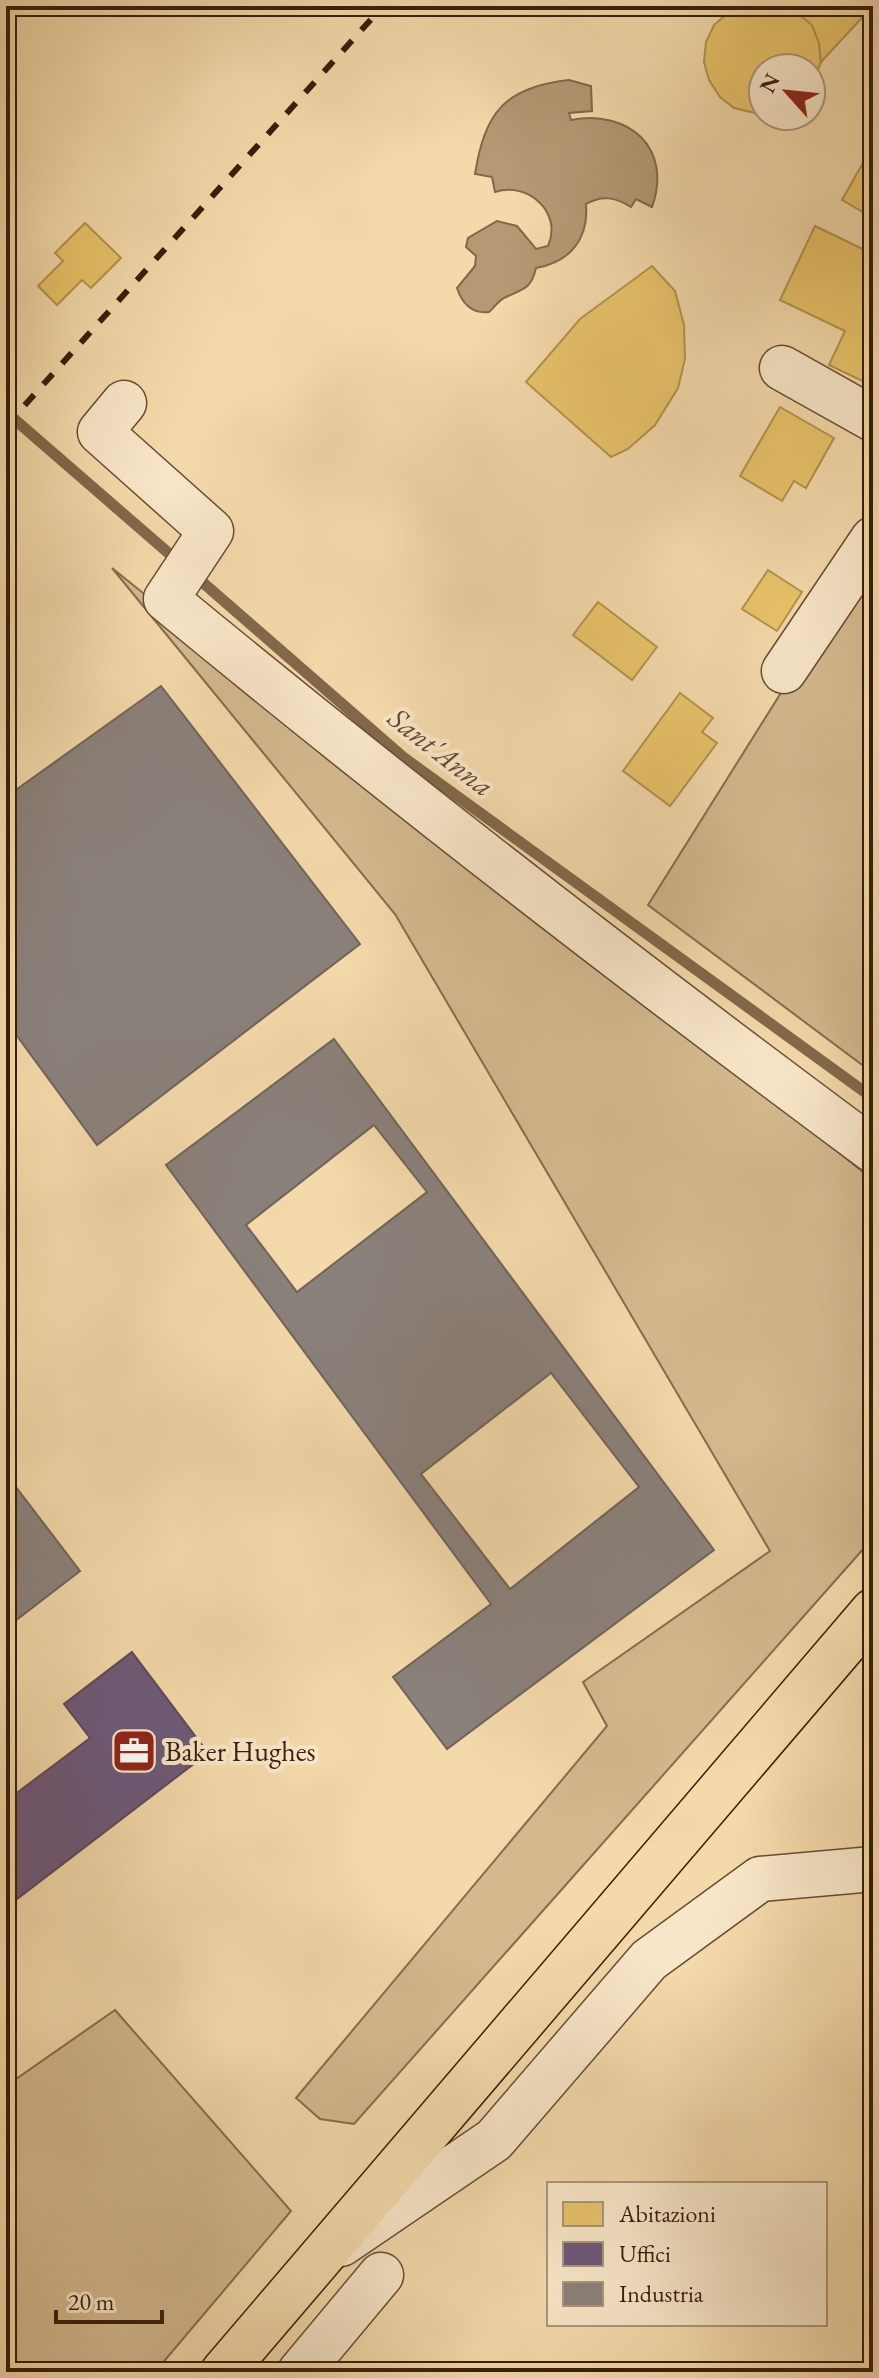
<svg xmlns="http://www.w3.org/2000/svg" width="879" height="2378" font-family="'EB Garamond',serif">
  <rect width="100%" height="100%" fill="#f4d9aa"/>
  <filter id="stains"><feTurbulence type="fractalNoise" baseFrequency=".0025" numOctaves="4"/><feColorMatrix values="0 0 0 0 .2 0 0 0 0 .09 0 0 0 0 .02 0 0 0 .5 -.17"/></filter>
  <radialGradient id="worn" r=".72"><stop offset=".6" stop-color="#630" stop-opacity="0"/><stop offset="1" stop-color="#630" stop-opacity=".3"/></radialGradient>
  <g fill="#d4b98f" stroke="#866c4e" stroke-width="2">
    <path d="M873 546V1073L648 905Z"/>
    <path d="M112 568 873 1180V1538L354 2124 320 2119 296 2098 607 1726 583 1682 770 1551 395 914Z"/>
    <path d="M115 2010 291 2211 155 2372H6V2086Z"/>
  </g>
  <path fill="#b49974" stroke="#82684a" stroke-width="2" d="M569 80 591 86 592 111 569 113 571 120C629 109 673 148 652 207L636 199 631 207C615 197 602 195 586 204 589 239 570 262 536 268 531 290 522 289 504 298 499 300 494 308 489 312 472 314 462 303 457 288L475 266 476 256 466 247 468 238 497 221 517 226 536 249 548 246C563 213 528 181 495 192L492 177 475 174C485 112 505 87 569 80Z"/>
  <g fill="#e9c46a" stroke="#b4924e" stroke-width="2">
    <path d="M736 6H789L812 25 819 43 821 62 811 88V68H763V115L734 108 720 97 709 80 704 62 706 42 714 25Z"/>
    <path d="M789 6H873L821 62 819 43 812 25Z"/>
    <path d="M873 145V218L842 200Z"/>
    <path d="M85 223 121 258 91 288 82 280 57 305 38 286 63 261 55 253Z"/>
    <path d="M815 226 873 254V386L829 365 845 331 780 300Z"/>
    <path d="M652 266 675 291 684 325 685 359 678 388 655 425 628 449 611 457 526 382 580 319Z"/>
    <path d="M780 407 834 438 806 488 794 481 782 501 740 476Z"/>
    <path d="M768 570 802 592 777 631 742 609Z"/>
    <path d="M598 602 657 647 632 680 573 635Z"/>
    <path d="M680 693 713 718 702 732 717 743 670 806 623 771Z"/>
  </g>
  <path fill="#6d597a" stroke="#5d4759" stroke-width="2" d="M132 1652 208 1753 13 1902 6 1893V1801L90 1738 64 1704Z"/>
  <g fill="#8a817c" stroke="#71635a" stroke-width="2" fill-rule="evenodd">
    <path d="M161 686 360 944 97 1145 6 1021V797Z"/>
    <path d="M334 1039 714 1550 447 1749 393 1677 491 1604 166 1165ZM374 1125 427 1192 297 1292 246 1225ZM551 1373 639 1487 510 1589 421 1474Z"/>
    <path d="M6 1474 80 1571 6 1628Z"/>
  </g>
  <g fill="none" stroke-linecap="round" stroke-linejoin="round">
    <g stroke="#82684a" stroke-width="11">
      <path d="M6 412 180 563"/>
      <path d="M193 574 403 757 873 1098"/>
    </g>
    <g stroke="#664d34" stroke-width="47">
      <g id="minor">
        <path d="M782 368 873 419"/>
        <path d="M124 403 100 432 211 531 166 599C396 789 633 972 873 1150"/>
        <path d="M784 671 873 539"/>
        <path d="M341 2244 494 2140 649 1960 760 1879 873 1869"/>
        <path d="M300 2372 381 2275"/>
      </g>
    </g>
    <g stroke="#371e0c" stroke-width="47">
      <path id="major" d="M223 2372 873 1611"/>
    </g>
    <use href="#minor" stroke="#f8e6c8" stroke-width="44"/>
    <use href="#major" stroke="#f4d9aa" stroke-width="44"/>
    <path stroke="#371e0c" stroke-width="6" stroke-dasharray="14 14" stroke-linecap="butt" d="M6 426 383 6"/>
  </g>
  <defs>
    <g id="office-square" transform="scale(2.3)"><rect x="-9" y="-9" width="18" height="18" rx="4" fill="#8f2418" stroke="#f8e6c8"/><path d="M-6-3h4V-5.5h4V-3h4V5H-6ZM-1-4.5V-3h2v-1.5ZM-6 0V1H6V0Z" fill="#fff"/></g>
  </defs>
  <g fill-rule="evenodd">
    <use href="#office-square" x="134" y="1751"/>
  </g>
  <g text-anchor="middle" stroke-width="8" stroke-linejoin="round" paint-order="stroke">
    <g font-size="28" fill="#371e0c" stroke="#f8e6c8" text-anchor="start">
      <text x="165" y="1761">Baker Hughes</text>
    </g>
    <g font-size="30" font-style="italic" fill="#634930" stroke="#f8e6c8">
      <text transform="translate(441 752) rotate(38)" y="10">Sant'Anna</text>
    </g>
  </g>
  <rect width="879" height="2378" fill="none" stroke="#f4d9aa" stroke-width="32"/>
  <rect x="8" y="8" width="863" height="2362" fill="none" stroke="#371e0c" stroke-width="4"/>
  <rect x="16" y="16" width="847" height="2346" fill="none" stroke="#371e0c" stroke-width="2"/>
  <rect x="547" y="2182" width="280" height="144" fill="#f8e6c8" stroke="#ab967d" stroke-width="2"/>
  <rect x="563" y="2202" width="40" height="24" fill="#e9c46a" stroke="#ab967d" stroke-width="2"/>
  <text x="619" y="2222" font-size="24" fill="#371e0c">Abitazioni</text>
  <rect x="563" y="2242" width="40" height="24" fill="#6d597a" stroke="#ab967d" stroke-width="2"/>
  <text x="619" y="2262" font-size="24" fill="#371e0c">Uffici</text>
  <rect x="563" y="2282" width="40" height="24" fill="#8a817c" stroke="#ab967d" stroke-width="2"/>
  <text x="619" y="2302" font-size="24" fill="#371e0c">Industria</text>
  <g transform="translate(787 92) rotate(297)"><circle r="38" fill="#f8e6c8" stroke="#ab967d" stroke-width="2"/>
  <path d="M0-6L14 30L0 20L-14 30Z" fill="#8f2418"/>
  <text y="-12" font-size="22" font-weight="bold" text-anchor="middle" fill="#371e0c">N</text>
  </g>
  <path d="M56 2310v12h106v-12" fill="none" stroke="#371e0c" stroke-width="4"/>
  <text x="68" y="2310" font-size="24" fill="#371e0c" stroke="#f8e6c8" stroke-width="6" paint-order="stroke">20 m</text>
  <rect width="100%" height="100%" filter="url(#stains)"/>
  <rect width="100%" height="100%" fill="url(#worn)"/>
</svg>
